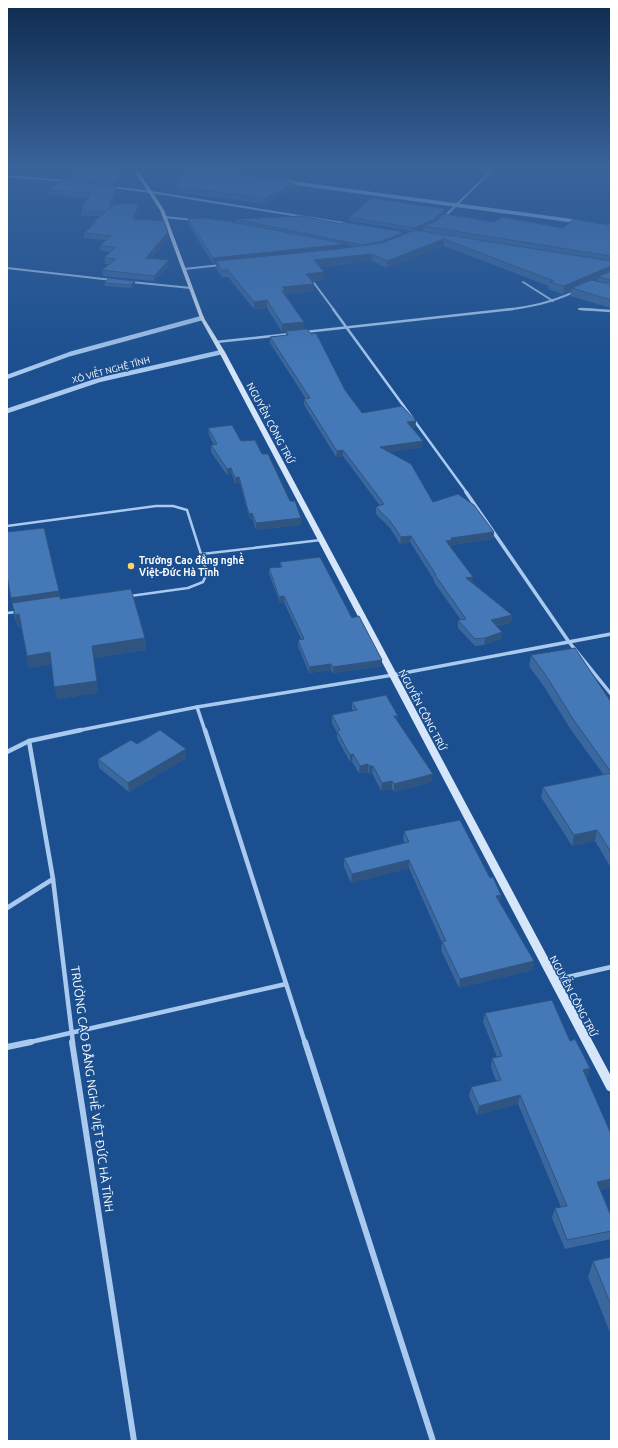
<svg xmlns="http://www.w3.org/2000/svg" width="618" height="1448" font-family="Ubuntu,sans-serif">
  <rect width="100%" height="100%" fill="#1b4f8f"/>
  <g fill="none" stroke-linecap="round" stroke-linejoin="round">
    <g stroke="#a9c9ee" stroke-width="2.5">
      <path d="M7 526 156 506H173L187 510 207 573 203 582 188 588 130 596"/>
      <path d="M202 554 321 540"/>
      <path d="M7 613 16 612"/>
    </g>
    <g stroke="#a9c9ee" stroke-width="2">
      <path d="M7 176 66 181"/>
      <path d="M111 187 151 192 349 224"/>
      <path d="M164 217 194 220"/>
      <path d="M443 218 493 169"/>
      <path d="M7 268 112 280"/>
      <path d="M184 269 221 265"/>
      <path d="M131 282 191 288"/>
      <path d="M523 282 553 301"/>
      <path d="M314 283 334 310"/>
      <path d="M579 309 597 310"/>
      <path d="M504 310C531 307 549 303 574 292"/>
    </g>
    <g stroke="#a9c9ee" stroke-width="2.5">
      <path d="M333 309 467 493"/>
      <path d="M581 309 611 311"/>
      <path d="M305 332 513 309"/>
      <path d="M216 342 290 334"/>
    </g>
    <g stroke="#a9c9ee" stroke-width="3.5">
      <path d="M466 492 569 642 611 694"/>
      <path d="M197 707 205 731"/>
      <path d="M76 731 197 707 393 675 611 634"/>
    </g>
    <g stroke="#a9c9ee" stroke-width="4.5">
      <path d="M205 730 305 1043"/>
      <path d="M29 741 53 879 73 1043"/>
      <path d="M7 752 29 741 81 730"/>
      <path d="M7 908 53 879"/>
      <path d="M555 980 611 967"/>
      <path d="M26 1043 286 984"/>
    </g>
    <g stroke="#a9c9ee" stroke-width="6">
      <path d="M72 1042 134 1441"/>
      <path d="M305 1042 433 1441"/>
      <path d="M7 1047 31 1042"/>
    </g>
    <path stroke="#a9c9ee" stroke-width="3.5" d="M286 182 581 222"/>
    <g stroke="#a9c9ee" stroke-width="4.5">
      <path d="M7 377 70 354 202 318"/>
      <path d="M7 411 99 380 222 352"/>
    </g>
    <path fill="#d6e6fa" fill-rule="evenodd" d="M133 169H137L164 210 204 318 225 352 611 1076V1092L607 1090 219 352 200 318 160 210Z"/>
  </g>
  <g fill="#3a679d" fill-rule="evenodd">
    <path d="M219 169H246L240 172Z"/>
    <path d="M122 170V173L118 186H116V191L111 208 139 210 135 219 169 238 151 258 169 266 154 281 103 276 102 270 109 264H105L104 258 110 252 100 251V246L106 240 84 238V233L92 226V223L100 216H81V211L87 198 48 195 47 190 70 180V177Z"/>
    <path d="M277 179V180L294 188 265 204 177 192 176 187Z"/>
    <path d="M444 212 435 222H494L563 228 608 225 611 223V308L570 296 571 290 563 294 548 289 549 286 444 246 387 268 372 261 319 267 324 280 311 281 314 291 285 294 304 322V329L345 390 362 413 416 421 415 427 412 428 423 441V447L389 452 433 502 494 532 493 539 452 545V547H451L473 583 512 615 511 623 496 626 502 632 501 639 484 645 475 646 458 628V620H461L434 582V580L410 542 400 544 390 528 376 514V507L380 506 343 456 336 457 304 405V399H306L270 343V337L286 335V331L282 332 267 308 254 309 228 277H222L216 268V263L213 264 189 225 188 219 235 222V219L343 224 405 232V234L411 231 349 221V217ZM423 228V231L417 230ZM347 245 355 247 347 248ZM598 279 597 281H593Z"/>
    <path d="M104 283 135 284 131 288 105 286Z"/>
    <path d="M208 428 241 441 262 454 290 501 301 525 256 530 253 520H250L240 484H235L232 474 227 475 211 452V445H214L209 435Z"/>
    <path d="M280 562 352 618 382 660V666L333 673 331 670 309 673 298 646V640L301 639 284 602 280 603 269 574V568L280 567Z"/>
    <path d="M7 576 59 591 60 599 145 638 146 650 93 658 98 693 57 699 52 664 29 668 21 626 18 627 14 615Z"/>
    <path d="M531 655 611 702V868L595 841 572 846 541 797 543 787 603 774 571 730 545 688 529 666Z"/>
    <path d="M352 702 397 722 432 782 394 792 392 789 381 791 372 773 369 774 368 772 359 773 352 762H350L337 738V733L332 723V715L353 711 352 709Z"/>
    <path d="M137 744 186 749V758L129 792 99 768 98 759Z"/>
    <path d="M404 831 490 878 501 895 500 903 533 970 459 988 441 950 442 943 409 868 351 883 344 867V858L405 843 403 840Z"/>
    <path d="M485 1013 570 1041 590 1068 587 1078H586L611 1134V1187L600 1190 611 1216V1239L565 1249 552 1218 555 1208 561 1207 518 1104 477 1115 469 1096 471 1087 496 1081 491 1067 492 1058 497 1057 483 1022Z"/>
    <path d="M611 1257V1335L588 1277 593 1261Z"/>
  </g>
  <g fill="#305480">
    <path d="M240 169H246L240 172Z"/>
    <path d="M122 170V173L118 186 117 183Z"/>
    <path d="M294 183V188L265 204V198Z"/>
    <path d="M116 186V191L108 215V210Z"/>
    <path d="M138 204 139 210 133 224V219Z"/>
    <path d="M445 209 444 212 433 224 423 226V228L414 232V228Z"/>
    <path d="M168 232 169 238 147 264 146 258Z"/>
    <path d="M405 232V235L380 246 361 248V245Z"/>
    <path d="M444 239V246L387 268V261Z"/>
    <path d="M347 244V250L216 261V263L213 264V258Z"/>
    <path d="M372 254V261L314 267V260Z"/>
    <path d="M169 260V266L154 281V276Z"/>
    <path d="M611 266V273L598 277V279L574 289 572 288 571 290 563 294 564 286Z"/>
    <path d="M324 272V280L306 281V274Z"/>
    <path d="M135 281V284L131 288V285Z"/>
    <path d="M314 284V291L285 294 282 298V287Z"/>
    <path d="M267 300V308L254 309V302Z"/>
    <path d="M304 322V329L282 332V324Z"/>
    <path d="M416 421 415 427 407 429V422Z"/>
    <path d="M423 441V447L380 454V447Z"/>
    <path d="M343 450V456L336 457 337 451Z"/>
    <path d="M231 468 232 474 227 475V469Z"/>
    <path d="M239 477 240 484H235V478Z"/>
    <path d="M252 513 253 520H250L249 514Z"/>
    <path d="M301 518V525L256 530V523Z"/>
    <path d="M494 532 493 539 452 545V547L446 548V541L451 538Z"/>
    <path d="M411 536 410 542 400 544 401 537Z"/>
    <path d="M473 577 472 584 466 578Z"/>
    <path d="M59 591 60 603 12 604 11 598Z"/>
    <path d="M284 596V602L280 603 279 597Z"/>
    <path d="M19 614 21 626 18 627 15 615Z"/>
    <path d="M512 615 511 623 490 627 491 620Z"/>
    <path d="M502 632 501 639 484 645 485 638Z"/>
    <path d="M145 638 146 650 93 658 92 646Z"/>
    <path d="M50 652 52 664 29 668 27 656Z"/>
    <path d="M382 660V666L333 673V667Z"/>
    <path d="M331 664V670L309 673V667Z"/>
    <path d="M97 681 98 693 57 699 54 687Z"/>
    <path d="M394 716H398L397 723Z"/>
    <path d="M186 749V758L129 792 128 783Z"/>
    <path d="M353 754 352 762H350V755Z"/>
    <path d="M368 764V772L359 773 360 766Z"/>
    <path d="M369 766H373L372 773 369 774Z"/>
    <path d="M433 774 432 782 394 792V784Z"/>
    <path d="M392 781V789L381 791 382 783Z"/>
    <path d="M597 830 595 841 572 846 574 835Z"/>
    <path d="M409 860V868L351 883 352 874Z"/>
    <path d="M501 895 500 903 496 896Z"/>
    <path d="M534 961 533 970 459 988 460 979Z"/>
    <path d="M590 1068 587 1078 581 1079 583 1070Z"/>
    <path d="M520 1095 518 1104 477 1115 479 1106Z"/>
    <path d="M611 1179V1187L594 1191 597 1182Z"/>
  </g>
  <g fill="#4478b7" stroke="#305480">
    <path d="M82 169H119L122 170 117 183 70 177Z"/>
    <path d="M188 169H209L277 179 275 180 294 183 265 198 176 187 182 172Z"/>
    <path d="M63 180 116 186 108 210 115 204H138L133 219 164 221 168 232 146 258 169 260 154 276 102 270 116 259 104 258 116 247 100 246 111 236 84 233 96 223H92L106 211H81L90 193 47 190Z"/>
    <path d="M372 198 445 209 433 220 414 228 349 217Z"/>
    <path d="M444 214 494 222 502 217 563 228 574 219 608 225 609 223H611V256L423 226 436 221Z"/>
    <path d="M301 216 343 224 344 222 405 232 380 242 361 245 235 219Z"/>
    <path d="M203 218 233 222 347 244 213 258 188 219Z"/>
    <path d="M415 230 611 261V266L564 286 549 282 554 281 444 239 387 261 372 254 314 260 324 272 306 274 314 284 282 287 285 290 282 291 304 322 282 324 267 300 254 302 228 270H221L216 261 337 249 382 243Z"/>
    <path d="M611 271V280L598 277Z"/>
    <path d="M109 278 135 281 131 285 104 283Z"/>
    <path d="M591 280 611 284V300L572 288Z"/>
    <path d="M307 329 311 334 316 333 345 390 362 413 402 406 416 421 407 422 423 441 380 447 411 464 433 502 458 494 474 505 494 532 451 538 452 540 446 541 473 577 466 578 512 615 491 620 502 632 485 638 475 639 458 620 466 619 435 575H436L411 536 401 537 390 521 376 507 384 504 343 450 337 451 304 399 310 398 270 337 288 335 286 331Z"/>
    <path d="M232 425 241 441 255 440 262 454H268L290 501H295L301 518 256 523 252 513 249 514 239 477 235 478 231 468 227 469 211 445 217 444 208 428Z"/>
    <path d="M44 528 59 591 11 598 7 576V532Z"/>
    <path d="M320 557 352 618 359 616 382 660 333 667 331 664 309 667 298 640 304 639 284 596 279 597 269 568 282 567 280 562Z"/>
    <path d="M131 589 145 638 92 646 97 681 54 687 50 652 27 656 19 614 15 615 12 603 60 596V599Z"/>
    <path d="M575 648 611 702V772L573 719 547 677 531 655Z"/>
    <path d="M386 695 398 716H394L433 774 394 784 392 781 382 783 373 766H369L368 764 360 766 353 754 350 755 337 731 340 730 332 715 357 710 352 702Z"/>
    <path d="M160 730 186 749 128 783 98 759 131 740 137 744Z"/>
    <path d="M611 773V852L597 830 574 835 543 787Z"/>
    <path d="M460 820 490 878 493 877 501 895 496 896 534 961 460 979 442 941H446L409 860 352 874 344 858 409 842 404 831Z"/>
    <path d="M552 1000 570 1041 575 1039 590 1068 583 1070 611 1134V1179L597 1182 611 1216V1231L567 1240 555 1208 567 1206 520 1095 479 1106 471 1087 501 1080 492 1058 502 1056 485 1013Z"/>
    <path d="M611 1257V1305L593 1261Z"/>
  </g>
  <linearGradient id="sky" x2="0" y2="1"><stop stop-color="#0f2b4f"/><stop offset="0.45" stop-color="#39639b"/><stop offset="1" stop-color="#39639b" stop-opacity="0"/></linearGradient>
  <rect width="618" height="372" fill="url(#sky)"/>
  <circle fill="#ffd166" stroke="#1b4f8f" stroke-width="1.5" cx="131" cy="566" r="4"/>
  <g text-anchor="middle" stroke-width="3" stroke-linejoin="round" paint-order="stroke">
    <g font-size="9" fill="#fff" stroke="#1b4f8f">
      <text transform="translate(111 370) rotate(-15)" y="3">XÔ VIẾT NGHỆ TĨNH</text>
    </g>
    <g font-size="10" fill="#fff" stroke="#1b4f8f">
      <text transform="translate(271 423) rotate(62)" y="4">NGUYỄN CÔNG TRỨ</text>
      <text transform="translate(423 710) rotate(62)" y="4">NGUYỄN CÔNG TRỨ</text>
      <text transform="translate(574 996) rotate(62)" y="4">NGUYỄN CÔNG TRỨ</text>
    </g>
    <g font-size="10" font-weight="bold" fill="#fff" stroke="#1b4f8f" text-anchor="start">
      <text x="139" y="564">Trường Cao đẳng nghề<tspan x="139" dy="12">Việt-Đức Hà Tĩnh</tspan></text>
    </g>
    <g font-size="12" fill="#fff" stroke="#1b4f8f">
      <text transform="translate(92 1089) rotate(82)" y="4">TRƯỜNG CAO ĐẲNG NGHỀ VIỆT ĐỨC HÀ TĨNH</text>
    </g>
  </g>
  <rect width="618" height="1448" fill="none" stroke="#ffffff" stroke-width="16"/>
</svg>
